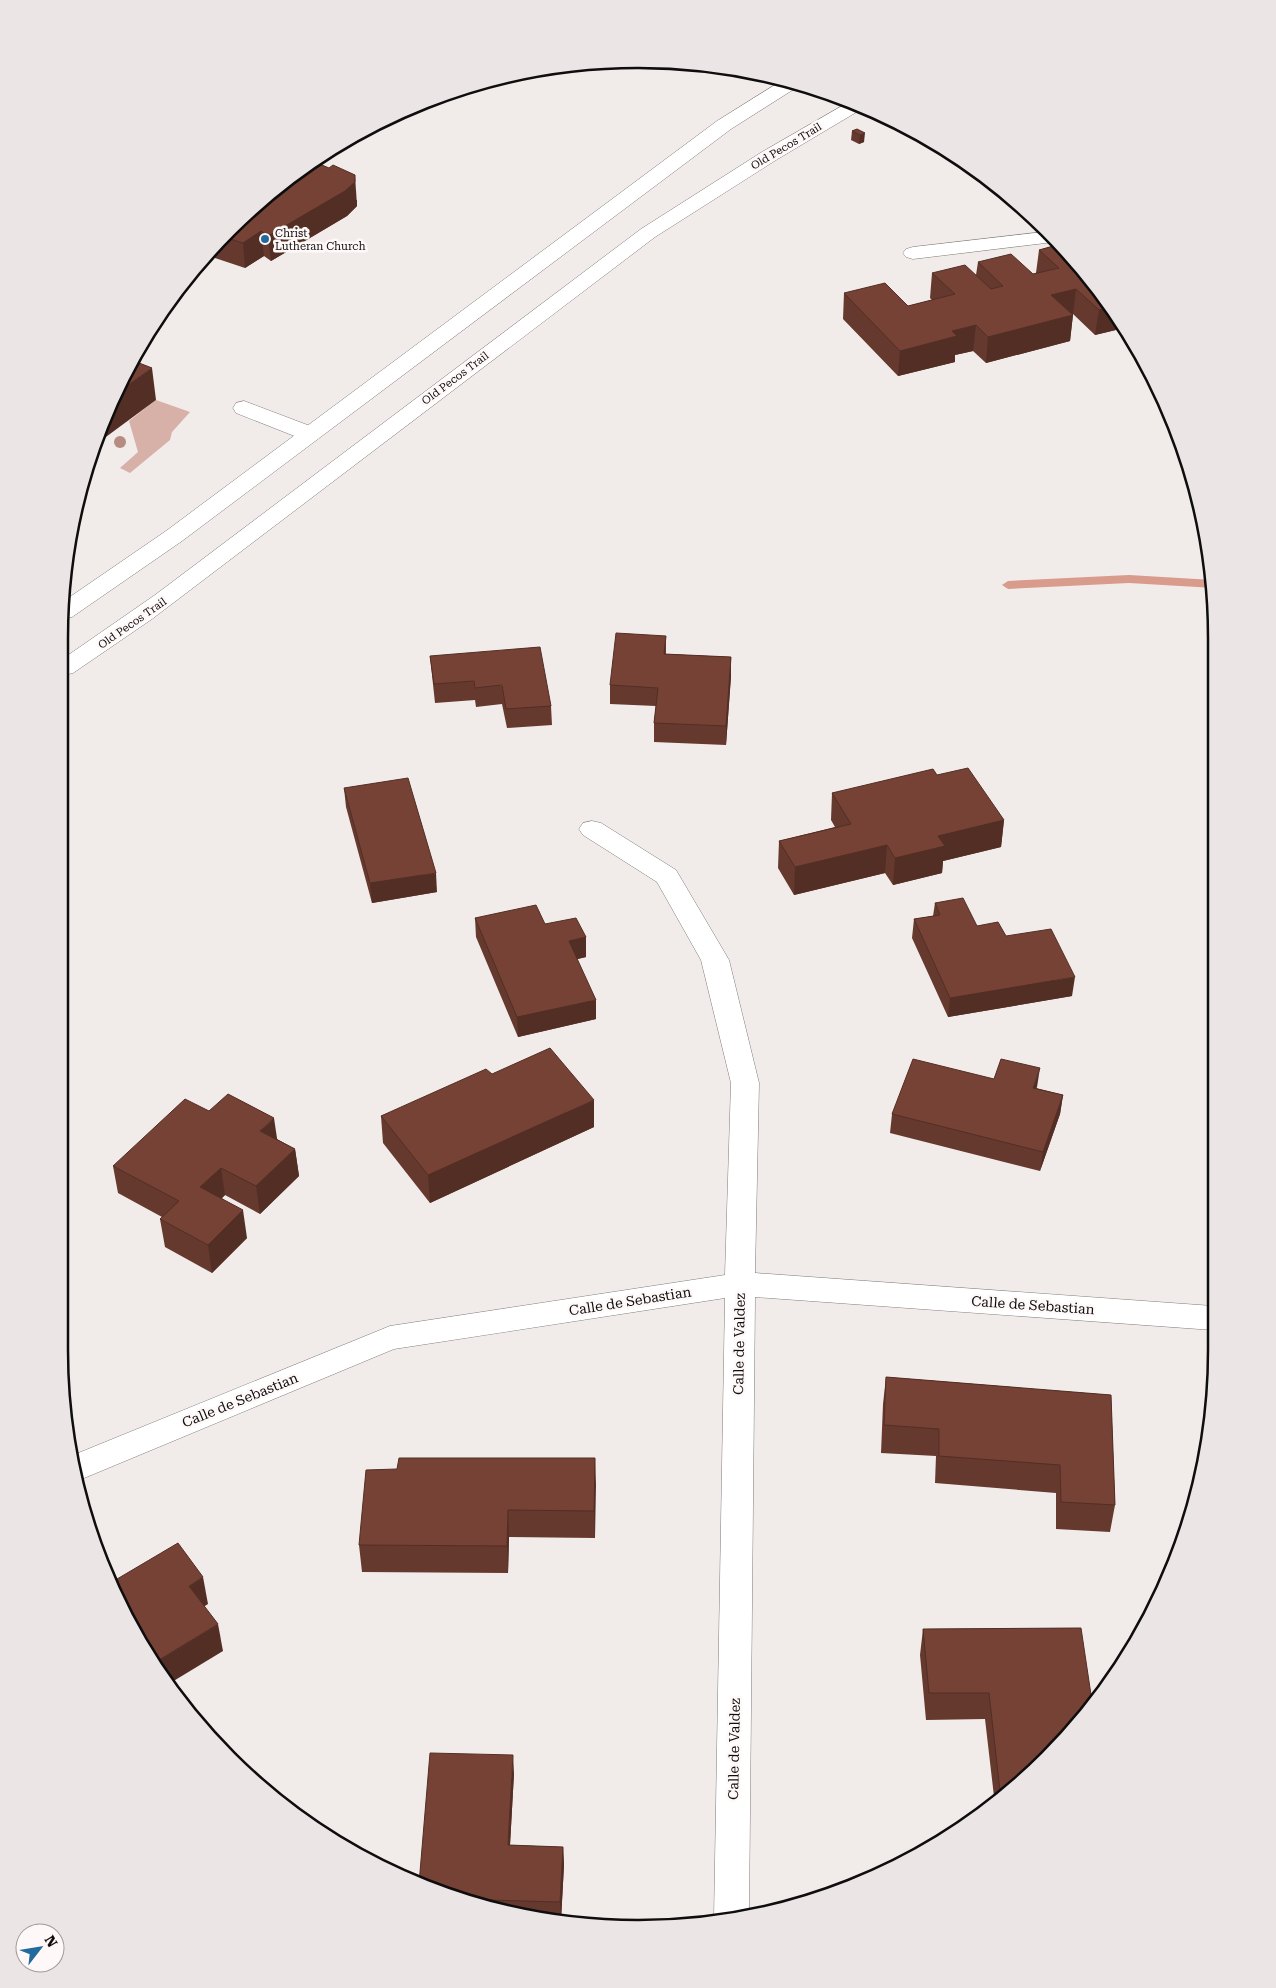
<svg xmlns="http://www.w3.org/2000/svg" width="1276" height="1988" font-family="'Roboto Serif',serif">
  <rect width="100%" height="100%" fill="#f1ecea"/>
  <path fill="#d7b1a7" d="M156 400 190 412 172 432 170 440 130 473 120 468 138 452 129 421Z"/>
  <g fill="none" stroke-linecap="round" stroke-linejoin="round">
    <path fill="#d89b8c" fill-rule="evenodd" d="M1129 575 1213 580 1214 588 1129 583 1008 589 1002 585 1008 581Z"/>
    <g stroke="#807c7b" stroke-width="1">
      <g id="service">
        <path d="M1044 232 1054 242 913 259 906 257 903 253 906 249 913 247Z"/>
        <path d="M244 401 318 429 321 434 318 439 310 441 302 439 236 413 233 408 236 403Z"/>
      </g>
    </g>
    <g stroke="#807c7b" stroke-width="1">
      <path id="minor" d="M592 821 601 823 676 870 729 960 759 1083 755 1273 1213 1306V1330L755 1297 749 1915 714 1919 725 1298 394 1349 77 1481 71 1456 390 1326 725 1275 731 1083 701 960 657 882 583 835 579 829 583 823Z"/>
    </g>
    <g stroke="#807c7b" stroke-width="1">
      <path id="tertiary" d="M760 74 788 79 813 88C800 94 776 83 762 79Z"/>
    </g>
    <g stroke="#807c7b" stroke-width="1">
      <g id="secondary">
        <path d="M786 78 802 84 731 129 182 541 72 617 64 619V601L166 531 717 121Z"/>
        <path d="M849 102 865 107 776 160 655 237 152 619 73 673 64 675V658L155 595 641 229 762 152Z"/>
      </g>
    </g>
    <use href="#service" fill="#fff" fill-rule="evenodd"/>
    <use href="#minor" fill="#fff" fill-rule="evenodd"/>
    <use href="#tertiary" fill="#fff" fill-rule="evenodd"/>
    <use href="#secondary" fill="#fff" fill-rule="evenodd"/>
  </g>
  <circle fill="#b68b80" cx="120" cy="442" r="6"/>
  <g fill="#65392e">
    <path d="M857 129 864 142 859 144 851 140 852 131Z"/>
    <path d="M357 200V206L347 216 271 261 264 256 245 268 206 255 256 202Z"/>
    <path d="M1057 245 1124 328 1095 335 1073 314 1070 341 986 363 973 351 955 355V362L898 376 843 319 844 293 908 306 932 300 930 298 932 273 976 275 978 262 1033 274 1036 273 1039 250Z"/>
    <path d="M1179 439 1189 465 1177 455Z"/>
    <path d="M666 636V654L731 657V676L726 745 654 742V723L656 706 610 704V685Z"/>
    <path d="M430 656 551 706 552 725 507 728 502 704 476 707 475 700 435 703 432 675Z"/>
    <path d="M937 775 1004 820 1001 847 943 861 942 873 893 885 885 873 794 895 778 868 779 841 835 827 831 820 832 793Z"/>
    <path d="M344 788 437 892 372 903 346 807Z"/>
    <path d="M935 903 977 926 1006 936 1072 996 948 1017 912 938 914 919 933 916Z"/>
    <path d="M475 918 545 924 586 937V957L577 959 596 1019 518 1037 476 937Z"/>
    <path d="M492 1074 594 1127 430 1203 383 1143 381 1116Z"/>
    <path d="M1036 1088 1063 1095 1060 1114 1040 1171 890 1133 892 1114Z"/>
    <path d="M277 1139 295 1149 299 1176 260 1214 225 1195 222 1198 247 1238 212 1273 165 1247 160 1219 162 1217 118 1193 113 1166Z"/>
    <path d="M886 1377 1111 1395 1115 1505 1110 1532 1056 1529V1493L935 1483 936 1456 881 1453 883 1404Z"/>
    <path d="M595 1458V1538L509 1537 508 1573 362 1572 359 1545 397 1469Z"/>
    <path d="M1081 1628 1020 1785 995 1805 985 1719 926 1720 920 1655 923 1629Z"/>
    <path d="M514 1773 510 1845 563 1847 564 1865 561 1920 525 1918 452 1898Z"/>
  </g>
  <g fill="#532e25">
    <path d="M865 133 864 142 859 144 860 135Z"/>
    <path d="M355 175 357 206 347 216 271 261 268 236Z"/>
    <path d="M261 231 264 256 245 268 243 243Z"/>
    <path d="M1076 289 1073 314 1048 320 1051 295Z"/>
    <path d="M1111 306 1124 328 1095 335 1099 310Z"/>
    <path d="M1073 315 1070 341 986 363 988 337Z"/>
    <path d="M976 325 973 351 955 355V362L898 376 900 351 952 331Z"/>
    <path d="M152 368 156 400 95 445 103 416 115 394Z"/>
    <path d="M731 657V676L726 745V726Z"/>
    <path d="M1004 820 1001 847 943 861 942 873 893 885 895 858 938 836Z"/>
    <path d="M887 845 885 873 794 895 795 867Z"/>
    <path d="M436 873 437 892 372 903 370 883Z"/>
    <path d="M586 937V957L570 961 569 941Z"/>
    <path d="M1075 977 1072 996 948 1017 950 998Z"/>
    <path d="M596 1000V1019L518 1037 517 1017Z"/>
    <path d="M1040 1068 1037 1087 1030 1107 1033 1088Z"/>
    <path d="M1063 1095 1060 1114 1040 1171 1043 1152Z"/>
    <path d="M594 1100V1127L430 1203 428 1175Z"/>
    <path d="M274 1118 278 1145 260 1131Z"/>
    <path d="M295 1149 299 1176 260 1214 256 1186Z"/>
    <path d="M221 1168 225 1195 205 1214 200 1187Z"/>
    <path d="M243 1210 247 1238 212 1273 208 1245Z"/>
    <path d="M595 1458 596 1485 595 1538 594 1511Z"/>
    <path d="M508 1510 509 1537 508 1573 507 1546Z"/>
    <path d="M203 1577 208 1604 194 1613 189 1586Z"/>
    <path d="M218 1624 223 1651 167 1685 157 1672 152 1664Z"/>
    <path d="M513 1755 514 1773 509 1863 508 1845Z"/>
    <path d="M563 1847 564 1865 561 1920 560 1902Z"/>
  </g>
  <g fill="#764235" stroke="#532e25">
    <path d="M857 129 865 133 860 135 852 131Z"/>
    <path d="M315 162 329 168 333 165 355 175V182L345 191 268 236 261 231 243 243 224 237 256 202 286 181Z"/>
    <path d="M1057 245 1097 285 1111 306 1099 310 1076 289 1051 295 1073 315 988 337 976 325 952 331 957 336 900 351 844 293 885 283 908 306 955 294 932 273 965 265 991 289 1003 286 978 262 1011 254 1033 274 1059 268 1039 250Z"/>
    <path d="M134 361 152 368 115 394Z"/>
    <path d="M616 633 666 636 664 654 731 657 726 726 654 723 658 688 610 685Z"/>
    <path d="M540 647 551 706 506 709 502 685 475 688 474 681 434 684 430 656Z"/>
    <path d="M968 768 1004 820 938 836 945 846 895 858 887 845 795 867 779 841 851 824 832 793 933 769 937 775Z"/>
    <path d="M408 778 436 873 370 883 344 788Z"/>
    <path d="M963 898 977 926 998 922 1006 936 1051 929 1075 977 950 998 914 919 940 915 935 903Z"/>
    <path d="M536 905 545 924 576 918 586 937 569 941 596 1000 517 1017 475 918Z"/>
    <path d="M550 1048 594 1100 428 1175 381 1116 486 1069 492 1074Z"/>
    <path d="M913 1059 994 1079 1001 1059 1040 1068 1033 1088 1063 1095 1043 1152 892 1114Z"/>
    <path d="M228 1094 274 1118 260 1131 295 1149 256 1186 221 1168 200 1187 243 1210 208 1245 160 1219 179 1201 113 1166 185 1099 209 1111Z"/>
    <path d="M886 1377 1111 1395 1115 1505 1061 1502 1060 1465 939 1456V1429L884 1425Z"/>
    <path d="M399 1458H595L594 1511 508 1510 507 1546 359 1545 366 1470 397 1469Z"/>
    <path d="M178 1543 203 1577 189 1586 218 1624 152 1664 112 1582Z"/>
    <path d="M1081 1628 1093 1708 1020 1785 1001 1800 989 1693H929L923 1629Z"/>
    <path d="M430 1753 513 1755 508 1845 563 1847 560 1902 453 1899 419 1884Z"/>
  </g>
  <circle fill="#22699d" stroke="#fef9f8" stroke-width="2" cx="265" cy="239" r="5"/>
  <g text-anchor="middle" stroke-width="5" stroke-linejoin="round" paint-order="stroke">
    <g font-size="11" fill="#0f0d0d" stroke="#fef9f8">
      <text transform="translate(786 146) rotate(-31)" y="4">Old Pecos Trail</text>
      <text transform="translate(455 378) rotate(-37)" y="4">Old Pecos Trail</text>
      <text transform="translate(132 623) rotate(-35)" y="4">Old Pecos Trail</text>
    </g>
    <g font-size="11" fill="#0f0d0d" stroke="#fef9f8" text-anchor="start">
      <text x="275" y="237">Christ<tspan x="275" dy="13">Lutheran Church</tspan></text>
    </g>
    <g font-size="14" fill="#0f0d0d" stroke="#fef9f8">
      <text transform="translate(630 1301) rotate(-9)" y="5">Calle de Sebastian</text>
      <text transform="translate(1033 1305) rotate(4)" y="5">Calle de Sebastian</text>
      <text transform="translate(739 1344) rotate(-89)" y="5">Calle de Valdez</text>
      <text transform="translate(240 1400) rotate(-22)" y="5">Calle de Sebastian</text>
      <text transform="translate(734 1749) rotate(-89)" y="5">Calle de Valdez</text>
    </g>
  </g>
  <path d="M0 0H1276V1988H0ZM638 68H638A570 570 0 0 1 1208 638V1350A570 570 0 0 1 638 1920H638A570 570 0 0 1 68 1350V638A570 570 0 0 1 638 68Z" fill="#ebe6e5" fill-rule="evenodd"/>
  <path fill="none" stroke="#0f0d0d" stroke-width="2.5" d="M638 68H638A570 570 0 0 1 1208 638V1350A570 570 0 0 1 638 1920H638A570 570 0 0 1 68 1350V638A570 570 0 0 1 638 68Z"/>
  <g transform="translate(40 1948) rotate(59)"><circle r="24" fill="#fef9f8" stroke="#9e9b9a"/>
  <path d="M0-4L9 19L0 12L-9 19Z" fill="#22699d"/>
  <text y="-8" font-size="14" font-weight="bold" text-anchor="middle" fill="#0f0d0d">N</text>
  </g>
</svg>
